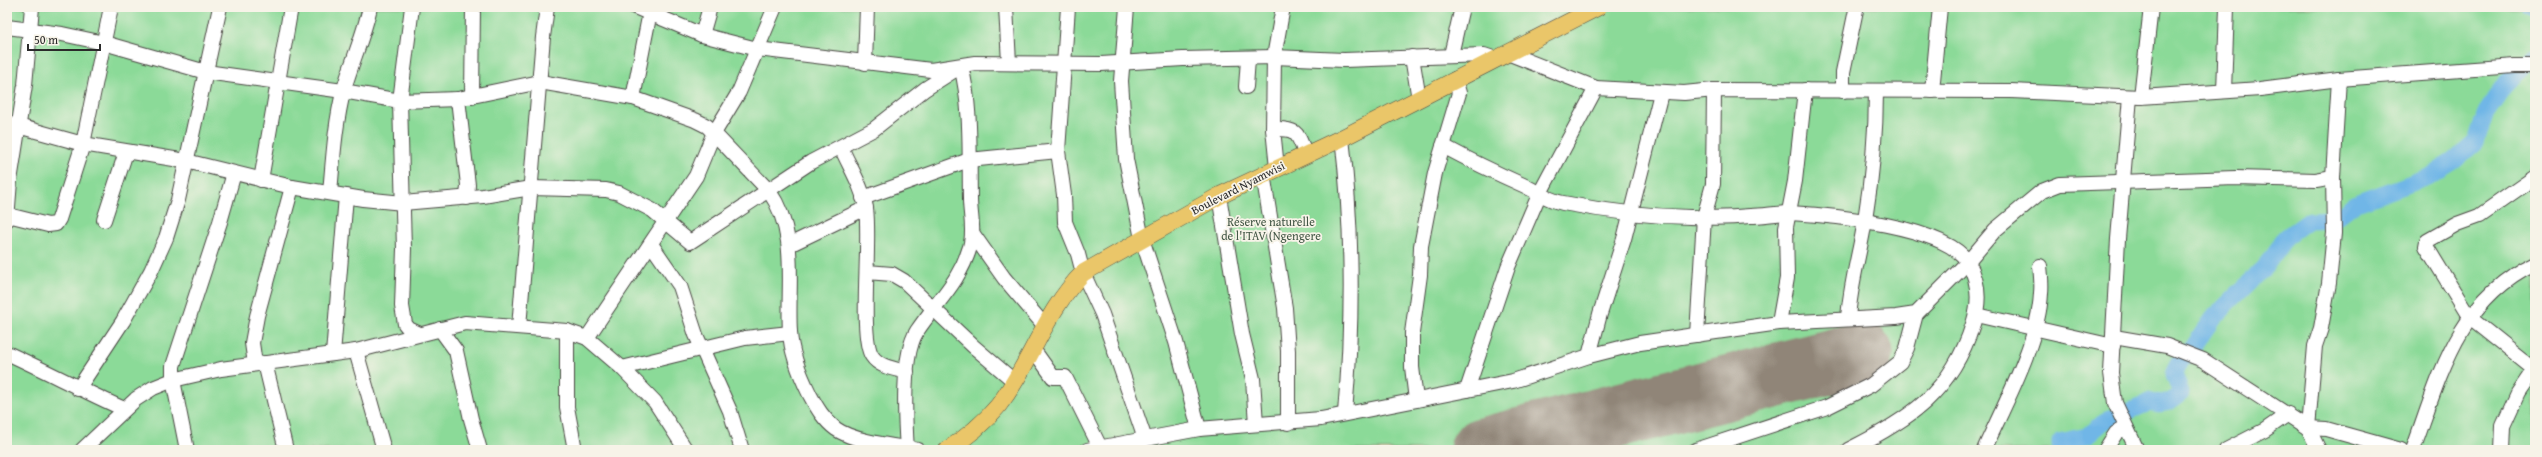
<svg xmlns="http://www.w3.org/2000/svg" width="2542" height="457" font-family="'Gentium Book Plus',serif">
  <rect width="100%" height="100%" fill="#f7f3e8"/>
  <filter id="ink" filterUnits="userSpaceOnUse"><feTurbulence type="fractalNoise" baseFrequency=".025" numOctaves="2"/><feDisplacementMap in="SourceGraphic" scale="8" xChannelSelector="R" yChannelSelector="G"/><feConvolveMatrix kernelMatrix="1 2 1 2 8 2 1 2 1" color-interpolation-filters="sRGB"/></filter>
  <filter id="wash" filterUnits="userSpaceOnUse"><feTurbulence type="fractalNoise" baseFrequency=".012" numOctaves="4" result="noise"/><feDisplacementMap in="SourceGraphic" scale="16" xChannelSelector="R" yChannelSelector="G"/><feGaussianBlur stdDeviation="0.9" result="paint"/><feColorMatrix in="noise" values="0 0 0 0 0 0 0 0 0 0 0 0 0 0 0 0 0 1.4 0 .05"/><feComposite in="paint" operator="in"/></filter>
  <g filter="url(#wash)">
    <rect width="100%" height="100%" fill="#f4dfc4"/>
    <rect fill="#8bda98" stroke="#5b8262" x="7" y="7" width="2528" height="443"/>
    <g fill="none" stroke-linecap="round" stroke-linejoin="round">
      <path stroke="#6fb6e7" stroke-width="3" d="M2523 7 2535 14"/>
      <path stroke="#6fb6e7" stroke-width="17" d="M2060 450V442L2087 436 2103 422 2144 405 2148 401C2163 407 2169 403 2181 393L2174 374 2180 362 2189 353 2214 317 2265 267 2286 237 2309 220 2334 219 2354 204 2428 177 2454 161 2476 142 2485 114 2507 82 2535 58"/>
      <path stroke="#908578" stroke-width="65" d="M1482 450 1861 354"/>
    </g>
  </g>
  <g filter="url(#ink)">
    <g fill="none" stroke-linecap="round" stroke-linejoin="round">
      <g stroke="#494642" stroke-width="16">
        <g id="minor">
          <path d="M412 7 400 101 404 249 402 306 405 324 409 329 420 334"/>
          <path d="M635 7 702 35 757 49 931 70 975 63 1101 64 1183 59 1274 57 1344 60 1484 55 1496 59"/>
          <path d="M1006 7 1009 63"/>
          <path d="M1068 7 1058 151 1064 195 1065 222 1078 254 1083 273 1102 314 1145 439"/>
          <path d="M1127 7 1121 81 1126 159 1142 239 1176 342 1199 429"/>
          <path d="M7 27 62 34 104 43 206 72 343 91 400 101 458 99 540 82 633 98 695 120 707 126 769 191C799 234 787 283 790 332 791 353 801 377 810 395 817 408 824 420 836 429 854 442 895 446 918 450"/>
          <path d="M702 35 710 7"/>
          <path d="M1510 54 1596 88 1684 93 1714 90 2011 91 2141 97 2260 89 2339 79 2515 66H2535"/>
          <path d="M1451 55 1462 7"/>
          <path d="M1412 57 1419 99"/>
          <path d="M865 63 867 7"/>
          <path d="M1246 87 1248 59"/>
          <path d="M1843 91V72L1856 10"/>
          <path d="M1932 91 1940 7"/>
          <path d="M2224 91 2227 7"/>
          <path d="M472 97 473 7"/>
          <path d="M2130 97 2118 239 2111 373 2115 403 2137 450"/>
          <path d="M2141 97 2151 7"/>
          <path d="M633 98 651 7"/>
          <path d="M458 99 468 185 467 198"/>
          <path d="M7 123 83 144 186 161 292 187 363 199 403 203 483 196 531 188 606 190 619 193 652 210 690 242 811 162 874 129 925 89 961 66C972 109 969 154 970 199 970 214 975 231 970 247 959 283 937 301 917 331 901 356 905 420 907 450"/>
          <path d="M1273 129C1298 128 1297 133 1306 155"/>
          <path d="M1342 138C1353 229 1353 322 1345 413"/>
          <path d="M1443 146C1469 160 1496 173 1523 185 1536 191 1547 200 1563 203 1604 211 1647 216 1690 217 1710 218 1730 218 1750 216 1763 216 1777 213 1790 213 1830 215 1945 226 1968 262 1979 281 1980 303 1973 324 1952 392 1909 420 1848 450"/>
          <path d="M841 147C849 166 864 189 866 209 871 240 859 336 872 356 879 367 895 369 907 372"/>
          <path d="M1277 168 1273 129 1274 57 1283 7"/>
          <path d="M1263 174 1285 308 1288 351V423"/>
          <path d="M2535 177 2479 216 2457 224 2427 241 2426 246 2470 318 2535 370"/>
          <path d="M261 180 291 7"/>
          <path d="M330 193C333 159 335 123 344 89 352 61 364 35 370 7"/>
          <path d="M1219 196 1242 334 1253 379 1256 424"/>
          <path d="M863 198 969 160 1058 151"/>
          <path d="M8 215 48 225 56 224 59 219 83 144 111 7"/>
          <path d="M7 220 10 181 25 85 32 7"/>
          <path d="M104 220 126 152"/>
          <path d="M973 234 1004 278 1044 325"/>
          <path d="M651 244 680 286 696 335 730 411 742 450"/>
          <path d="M789 245 866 208"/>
          <path d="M867 272 892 274 904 281 973 346 1014 381"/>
          <path d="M1976 315 2113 346"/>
          <path d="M1848 319C1850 285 1860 253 1865 220 1872 177 1876 135 1876 92"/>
          <path d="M1779 323 1787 278 1786 227 1795 181 1805 90"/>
          <path d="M519 327 543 37 547 7"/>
          <path d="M440 329 456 351 471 419 480 450"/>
          <path d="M567 331V407L575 450"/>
          <path d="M1697 335 1704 217 1713 184 1714 90"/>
          <path d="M2114 337 2167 346 2203 360 2308 428 2326 429 2401 450"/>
          <path d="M587 338 696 176 713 135 739 92 775 7"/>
          <path d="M1033 349 1053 377H1065L1100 447"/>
          <path d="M356 351 384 450"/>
          <path d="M7 353C46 371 84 391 124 409"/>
          <path d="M333 354 346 196"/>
          <path d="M1589 356 1600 314 1624 239 1661 93"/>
          <path d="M265 363 286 450"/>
          <path d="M255 364 252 343 257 316 292 187"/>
          <path d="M622 368 745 338 790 333"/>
          <path d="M78 389 123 321 151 271 166 238 178 200 220 7"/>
          <path d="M1467 390 1508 267 1539 195 1596 88"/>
          <path d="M1416 400 1412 367V333L1420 275 1421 246 1435 173 1459 93 1455 79"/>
          <path d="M82 450 136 399 153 388 173 380 221 369 356 351 465 323 567 331 587 338 622 368 655 402 686 450"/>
          <path d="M187 450 173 380V366L220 222 234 173"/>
          <path d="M1087 450 1199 429 1321 419 1513 381 1589 356 1640 343 1681 337 1779 323 1896 317 1916 314 1968 262 1995 230 2042 191 2060 184 2236 178 2316 180 2333 177"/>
          <path d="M1696 450 1827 407 1871 385 1900 362 1907 348 1916 314"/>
          <path d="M1984 450C2004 405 2039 342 2041 293 2042 284 2041 275 2040 266"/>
          <path d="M2105 450 2116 433 2126 427"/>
          <path d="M2226 450 2265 430 2288 414"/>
          <path d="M2319 450 2308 428 2315 346 2321 328 2329 283 2334 233 2333 177 2339 79"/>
          <path d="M2413 450C2440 376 2458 299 2535 263"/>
          <path d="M2502 450 2503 426 2518 393 2535 368"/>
        </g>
      </g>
      <g stroke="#494642" stroke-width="18">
        <path id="major" d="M947 450C966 438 983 424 998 406 1031 364 1045 311 1083 273L1219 196 1342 138 1598 7"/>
      </g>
      <use href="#minor" stroke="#fff" stroke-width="14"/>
      <use href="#major" stroke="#eac669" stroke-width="17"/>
    </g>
  </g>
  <g text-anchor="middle" stroke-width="3.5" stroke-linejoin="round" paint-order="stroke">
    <g font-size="12" fill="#2b2b2b" stroke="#f7f3e8">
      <text transform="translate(1238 188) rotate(-27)" y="4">Boulevard Nyamwisi</text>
    </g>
    <g font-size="12" fill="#435746" stroke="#f7f3e8">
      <text x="1271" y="226">Réserve naturelle<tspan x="1271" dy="14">de l'ITAV (Ngengere</tspan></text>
    </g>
  </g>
  <rect width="2542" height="457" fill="none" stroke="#f7f3e8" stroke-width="24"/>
  <path d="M28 44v6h72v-6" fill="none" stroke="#2b2b2b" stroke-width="2"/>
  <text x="34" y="44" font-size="12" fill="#2b2b2b" stroke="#f7f3e8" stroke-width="3" paint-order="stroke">50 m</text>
</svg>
